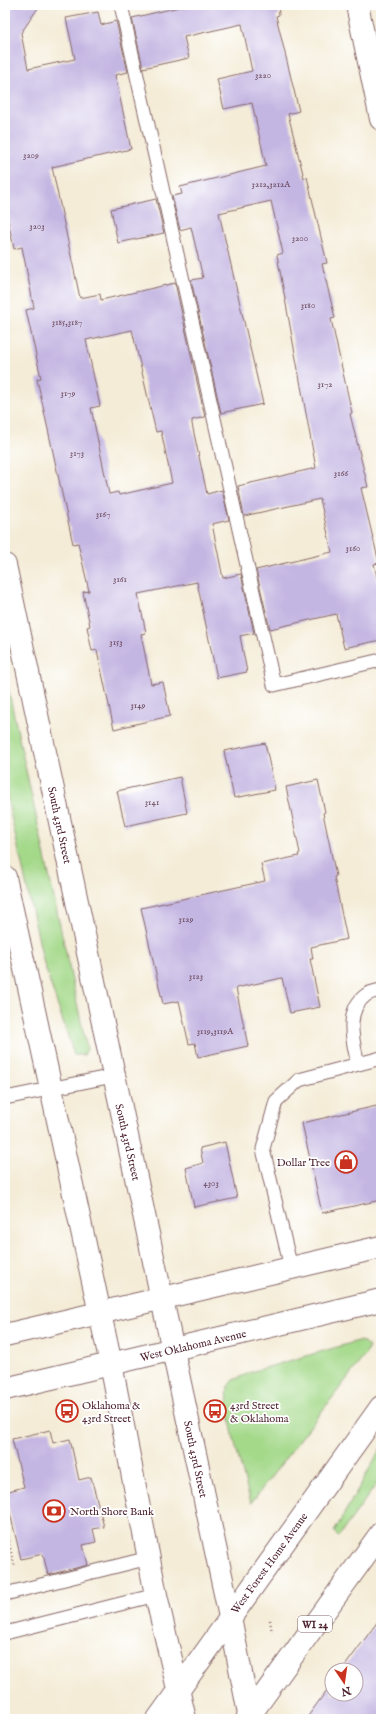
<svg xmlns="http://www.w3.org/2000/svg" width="386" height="1724" font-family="'IM FELL English',serif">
  <rect width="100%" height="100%" fill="#fff"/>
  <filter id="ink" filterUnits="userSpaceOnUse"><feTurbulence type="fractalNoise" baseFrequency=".025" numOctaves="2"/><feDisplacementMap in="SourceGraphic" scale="8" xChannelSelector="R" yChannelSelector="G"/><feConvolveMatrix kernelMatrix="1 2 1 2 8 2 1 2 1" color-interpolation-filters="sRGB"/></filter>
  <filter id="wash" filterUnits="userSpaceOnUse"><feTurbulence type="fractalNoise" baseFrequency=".012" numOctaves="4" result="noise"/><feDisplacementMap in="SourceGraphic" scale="16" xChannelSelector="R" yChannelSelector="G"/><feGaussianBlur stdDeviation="0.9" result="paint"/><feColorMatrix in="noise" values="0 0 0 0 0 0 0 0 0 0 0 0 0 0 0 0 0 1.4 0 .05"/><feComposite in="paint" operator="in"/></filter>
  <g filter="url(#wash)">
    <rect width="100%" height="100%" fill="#f4ecd7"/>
    <g fill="#a4d98a" stroke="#777c5a">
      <path d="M5 674 87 1049 84 1055H74L44 964 5 789Z"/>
      <path d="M358 1341 364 1342 369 1347 366 1354 251 1503C243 1473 224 1414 228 1386L234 1380 251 1372Z"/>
      <path d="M381 1448V1478L339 1536 334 1532Z"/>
    </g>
    <g id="blocks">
      <g fill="#c4b6e2" fill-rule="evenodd">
        <path d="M5 5H40L21 33 28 69 75 59 66 18 98 12 101 25 116 21 128 72 115 75 131 149 52 167 80 298 100 294 101 300 175 283 205 417 192 420V424L207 494 222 490 229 520 212 524 223 578 241 574 254 633 240 636 247 672 217 678 197 582 138 594 146 633 141 634 151 684 163 682 170 716 114 729 97 650 92 651 87 627 90 626 83 592 89 591 78 543 73 544 37 379 41 378 26 310 34 308 22 247 14 249 5 206ZM132 330 156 432 161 431 172 483 119 495 118 492 109 494 91 408 100 406 86 340Z"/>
        <path d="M188 5H278L279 15 276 16 299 111 288 114 304 178 307 177 327 263 322 264 335 318 331 319 352 413 350 414 368 487 361 488 379 563 374 564 381 594V640L344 648 336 614 270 629 256 570 332 552 320 499 244 516 238 486 316 468 277 255 283 253 271 201 219 213 263 404 221 413 191 280 203 278 191 227 180 230 172 196 182 194 180 187 266 166 252 103 224 109 217 79 252 71 242 24 184 37 189 58 143 68 132 18Z"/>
        <path d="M156 199 164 233 118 243 111 209Z"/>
        <path d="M265 743 275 790 234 798 224 751Z"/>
        <path d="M180 777 187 813 125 826 117 791Z"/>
        <path d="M318 780 325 812 323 813 336 876 334 877 347 939 311 947 313 959H310L320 1007 290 1013 282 978 236 988 248 1046 198 1057 195 1043 189 1044 179 1001 163 1004 141 908 265 881 261 864 299 856 298 854 300 853 286 787Z"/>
        <path d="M381 1105V1200L322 1213 302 1123Z"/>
        <path d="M225 1142 237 1198 194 1207 186 1168 203 1163 200 1148Z"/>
        <path d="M50 1430 53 1443 70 1439 79 1480 91 1477 104 1527 93 1529 96 1542 83 1545 88 1565 48 1575 43 1554 21 1559 5 1492 24 1487 12 1439Z"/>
        <path d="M381 1617V1719H306L332 1683V1694H356V1670H342Z"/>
      </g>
    </g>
  </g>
  <g filter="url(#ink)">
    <use href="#blocks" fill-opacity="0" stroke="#866767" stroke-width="1"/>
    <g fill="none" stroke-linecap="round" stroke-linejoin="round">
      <g stroke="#866767" stroke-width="15">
        <g id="lane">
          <path d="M121 5 274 685 381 660"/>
          <path d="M358 1064C353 1042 344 1011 366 995 370 992 377 991 381 990"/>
          <path d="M5 1098 113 1076"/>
          <path d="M291 1268 263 1149 276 1101 299 1080 381 1058"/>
          <path d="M5 1594 149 1558"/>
          <path d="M5 1633 156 1595"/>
        </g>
      </g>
      <g stroke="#866767" stroke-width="24">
        <path id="street" d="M357 5 381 119"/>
      </g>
      <g stroke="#866767" stroke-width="24">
        <g id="secondary">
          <path d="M5 565 230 1617 250 1719"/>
          <path d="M5 877 111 1364 156 1595 185 1719"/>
          <path d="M5 1335 381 1247"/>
          <path d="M5 1389 381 1300"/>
        </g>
      </g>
      <g stroke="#866767" stroke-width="24">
        <g id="primary">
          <path d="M158 1719 381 1407"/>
          <path d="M247 1719 381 1533"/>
        </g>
      </g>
      <g stroke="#866767" stroke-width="2.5" stroke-dasharray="1 3" stroke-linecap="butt">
        <path d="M5 1529 15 1567"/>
        <path d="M270 1620 272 1633"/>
      </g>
      <use href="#lane" stroke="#fff" stroke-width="13"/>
      <use href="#street" stroke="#fff" stroke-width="22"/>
      <use href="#secondary" stroke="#fff" stroke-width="22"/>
      <use href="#primary" stroke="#fff" stroke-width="22"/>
    </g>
  </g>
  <defs>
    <g id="shop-ring" transform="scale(1.15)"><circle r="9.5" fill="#fff" stroke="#c8321e" stroke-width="1.5"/><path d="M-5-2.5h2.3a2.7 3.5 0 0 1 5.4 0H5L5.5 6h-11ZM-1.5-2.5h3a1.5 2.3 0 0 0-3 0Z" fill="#c8321e"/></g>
    <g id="bus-ring" transform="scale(1.15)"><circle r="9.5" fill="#fff" stroke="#c8321e" stroke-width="1.5"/><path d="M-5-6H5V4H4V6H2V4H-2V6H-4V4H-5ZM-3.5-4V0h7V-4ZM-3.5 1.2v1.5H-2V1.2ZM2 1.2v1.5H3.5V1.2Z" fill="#c8321e"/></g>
    <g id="bank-ring" transform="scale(1.15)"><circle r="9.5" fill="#fff" stroke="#c8321e" stroke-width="1.5"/><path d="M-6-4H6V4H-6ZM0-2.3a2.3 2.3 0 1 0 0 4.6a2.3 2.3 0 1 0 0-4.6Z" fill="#c8321e"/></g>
  </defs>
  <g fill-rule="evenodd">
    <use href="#shop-ring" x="346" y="1162"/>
    <use href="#bus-ring" x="67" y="1411"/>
    <use href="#bus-ring" x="215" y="1411"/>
    <use href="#bank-ring" x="54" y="1511"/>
  </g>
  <g text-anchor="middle" stroke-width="3.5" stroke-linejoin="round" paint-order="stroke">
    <g font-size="9" fill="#684559">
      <text x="263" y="78">3220</text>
      <text x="31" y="158">3209</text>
      <text x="271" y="187">3212,3212A</text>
      <text x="37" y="229">3203</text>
      <text x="300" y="241">3200</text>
      <text x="308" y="308">3180</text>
      <text x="67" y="325">3185,3187</text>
      <text x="325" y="387">3172</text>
      <text x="68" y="396">3179</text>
      <text x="77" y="456">3173</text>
      <text x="341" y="476">3166</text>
      <text x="103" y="517">3167</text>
      <text x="353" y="551">3160</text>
      <text x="120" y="582">3161</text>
      <text x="116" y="645">3153</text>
      <text x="138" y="708">3149</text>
      <text x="152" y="805">3141</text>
      <text x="186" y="922">3129</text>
      <text x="196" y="979">3123</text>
      <text x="215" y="1034">3119,3119A</text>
      <text x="211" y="1186">4303</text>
    </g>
    <rect fill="#fff" stroke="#80626b" stroke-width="1" x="298" y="1616" width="34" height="16" rx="3"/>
    <g font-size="10" font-weight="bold" fill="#4a1f2b">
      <text x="315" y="1628">WI 24</text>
    </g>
    <g font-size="11" fill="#4a1f2b" stroke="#fff">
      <text transform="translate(60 825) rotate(78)" y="4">South 43rd Street</text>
      <text transform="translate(128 1142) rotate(77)" y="4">South 43rd Street</text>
      <text transform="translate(193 1345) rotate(-13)" y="4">West Oklahoma Avenue</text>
      <text transform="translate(196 1459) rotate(78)" y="4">South 43rd Street</text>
      <text transform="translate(269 1563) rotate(-54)" y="4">West Forest Home Avenue</text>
    </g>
    <g font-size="11" fill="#4a1f2b" stroke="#fff" text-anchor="start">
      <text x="330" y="1166" text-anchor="end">Dollar Tree</text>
      <text x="82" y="1409">Oklahoma &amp;<tspan x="82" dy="13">43rd Street</tspan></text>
      <text x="230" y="1409">43rd Street<tspan x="230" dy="13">&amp; Oklahoma</tspan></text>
      <text x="70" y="1515">North Shore Bank</text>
    </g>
  </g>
  <rect width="386" height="1724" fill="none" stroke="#fff" stroke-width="20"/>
  <g transform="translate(344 1682) rotate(167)"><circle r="19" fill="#ffffff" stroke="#b7a5aa"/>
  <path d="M0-3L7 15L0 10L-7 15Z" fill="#c8321e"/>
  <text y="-6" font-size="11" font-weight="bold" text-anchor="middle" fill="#4a1f2b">N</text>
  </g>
</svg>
